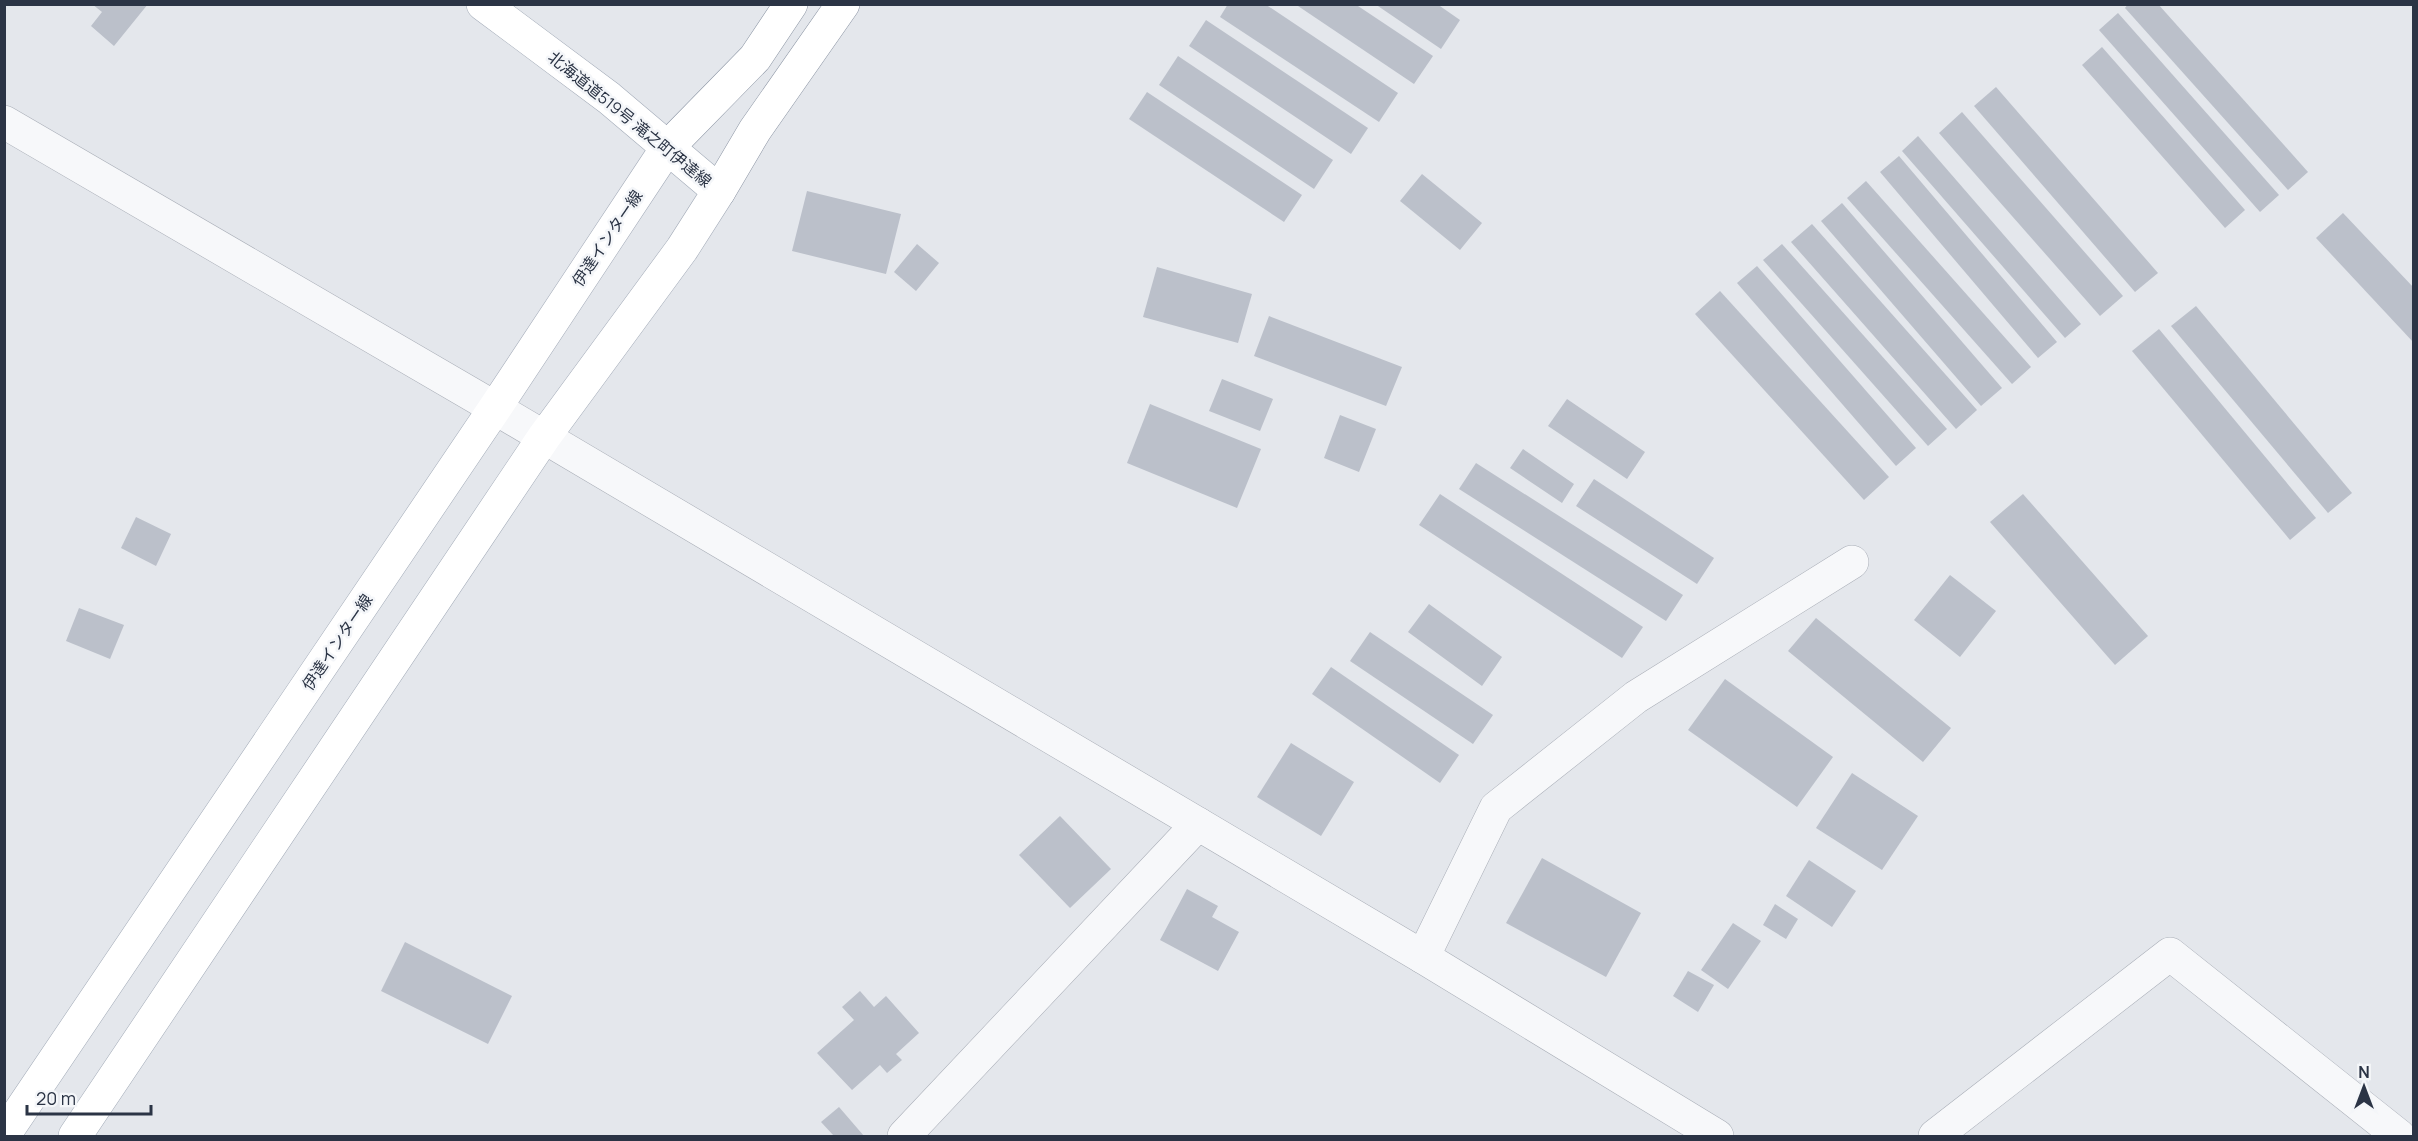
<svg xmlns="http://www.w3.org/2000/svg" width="2418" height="1141" font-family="Manrope,'Noto Sans JP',sans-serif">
  <rect width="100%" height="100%" fill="#e4e7ec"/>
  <g fill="#bbc0ca">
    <path d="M92 4H148L114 46 91 26 102 12Z"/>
    <path d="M1228 4H1265L1398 93 1379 122 1220 17Z"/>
    <path d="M1295 4H1355L1433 56 1414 84Z"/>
    <path d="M1375 4H1437L1460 20 1441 49Z"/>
    <path d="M2128 4H2158L2308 172 2288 190 2125 8Z"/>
    <path d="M2118 13 2279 195 2260 212 2099 30Z"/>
    <path d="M1206 20 1368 128 1351 154 1189 46Z"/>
    <path d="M2102 47 2245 210 2225 228 2082 65Z"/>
    <path d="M1178 56 1333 160 1314 189 1159 85Z"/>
    <path d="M1996 87 2158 273 2135 292 1974 106Z"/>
    <path d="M1147 92 1302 195 1284 222 1129 119Z"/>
    <path d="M1962 112 2123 296 2100 316 1939 133Z"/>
    <path d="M1918 136 2081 324 2065 338 1902 151Z"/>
    <path d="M1899 156 2057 342 2038 358 1880 172Z"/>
    <path d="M1422 174 1482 223 1460 250 1400 201Z"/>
    <path d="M1866 181 2031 367 2012 384 1847 198Z"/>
    <path d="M807 191 901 214 886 274 792 251Z"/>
    <path d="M1842 203 2002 388 1981 406 1821 221Z"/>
    <path d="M2343 213 2414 288V343L2316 238Z"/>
    <path d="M1812 224 1977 410 1956 429 1791 242Z"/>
    <path d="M917 244 939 263 916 291 894 272Z"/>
    <path d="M1782 244 1947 429 1928 446 1763 260Z"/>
    <path d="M1757 266 1916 448 1896 466 1737 283Z"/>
    <path d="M1157 267 1252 294 1238 343 1143 317Z"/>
    <path d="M1720 291 1889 477 1864 500 1695 314Z"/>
    <path d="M2196 306 2352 493 2328 513 2171 326Z"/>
    <path d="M1269 316 1402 367 1386 406 1254 356Z"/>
    <path d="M2159 329 2316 518 2290 540 2132 351Z"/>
    <path d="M1222 379 1273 399 1260 431 1209 411Z"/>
    <path d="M1567 399 1645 452 1627 479 1548 426Z"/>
    <path d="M1150 404 1261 449 1237 508 1127 463Z"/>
    <path d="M1340 415 1376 429 1359 472 1324 458Z"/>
    <path d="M1523 449 1574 484 1562 503 1510 468Z"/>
    <path d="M1476 463 1683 595 1666 621 1459 489Z"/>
    <path d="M1594 479 1714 558 1697 584 1576 506Z"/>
    <path d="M1440 494 1643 627 1622 658 1419 525Z"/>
    <path d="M2023 494 2148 636 2115 665 1990 522Z"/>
    <path d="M136 517 171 534 156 566 121 548Z"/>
    <path d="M1950 575 1996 611 1960 657 1914 620Z"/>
    <path d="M1429 604 1502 657 1482 686 1408 632Z"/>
    <path d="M79 608 124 625 110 659 66 641Z"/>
    <path d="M1816 618 1951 728 1923 762 1788 651Z"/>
    <path d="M1370 632 1493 715 1473 744 1350 661Z"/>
    <path d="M1331 667 1459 755 1440 783 1312 694Z"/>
    <path d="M1725 679 1833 757 1797 807 1688 730Z"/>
    <path d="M1291 743 1354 782 1321 836 1257 797Z"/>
    <path d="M1852 773 1918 816 1882 870 1816 828Z"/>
    <path d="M1060 816 1111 869 1070 908 1019 855Z"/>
    <path d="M1542 858 1641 913 1606 977 1506 923Z"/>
    <path d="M1809 860 1856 891 1832 927 1786 896Z"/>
    <path d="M1187 889 1218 906 1212 917 1239 932 1218 971 1160 940Z"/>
    <path d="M1775 904 1798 919 1786 939 1763 925Z"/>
    <path d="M1733 923 1761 941 1728 989 1701 970Z"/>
    <path d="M405 942 512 996 488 1044 381 991Z"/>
    <path d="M1688 971 1714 985 1698 1012 1673 996Z"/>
    <path d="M860 991 874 1007 886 996 919 1033 896 1054 902 1060 887 1073 880 1065 852 1090 817 1053 854 1020 842 1007Z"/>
    <path d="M839 1107 864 1136H834L821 1122Z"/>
  </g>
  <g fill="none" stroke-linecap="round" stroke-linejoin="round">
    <g stroke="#a9aeb7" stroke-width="34">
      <g id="minor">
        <path d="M4 122 495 408 1423 957 1717 1136"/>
        <path d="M1423 957 1496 808 1636 697 1852 562"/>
        <path d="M904 1136 1198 824"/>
        <path d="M1935 1136 2170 954 2399 1136"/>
      </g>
    </g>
    <g stroke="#a3abb8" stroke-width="34">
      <g id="major">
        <path d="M4 1135 495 408 667 148"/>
        <path d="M75 1136 544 437 682 249 719 191 609 98 483 4"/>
      </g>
    </g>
    <g stroke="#8b94a3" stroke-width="34">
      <g id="highway">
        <path d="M667 148 755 58 791 4"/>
        <path d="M719 191 755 130 843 4"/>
      </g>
    </g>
    <use href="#minor" stroke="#f7f8fa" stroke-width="33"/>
    <use href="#major" stroke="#fff" stroke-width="33"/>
    <use href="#highway" stroke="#fff" stroke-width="33"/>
  </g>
  <g text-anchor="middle" stroke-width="5" stroke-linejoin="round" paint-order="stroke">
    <g font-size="16" fill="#2b3445" stroke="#f4f6f9">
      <text transform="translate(630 119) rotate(39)" y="6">北海道道519号 滝之町伊達線</text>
      <text transform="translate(607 238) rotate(-56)" y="6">伊達インター線</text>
      <text transform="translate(337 642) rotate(-56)" y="6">伊達インター線</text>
    </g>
  </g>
  <rect width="2418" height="1141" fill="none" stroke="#2b3445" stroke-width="12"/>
  <g transform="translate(2364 1087)" stroke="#f4f6f9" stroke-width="4.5" paint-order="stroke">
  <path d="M0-4.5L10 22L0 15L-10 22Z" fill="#2b3445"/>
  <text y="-9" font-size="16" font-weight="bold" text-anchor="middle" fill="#2b3445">N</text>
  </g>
  <path d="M27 1105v9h124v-9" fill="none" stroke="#2b3445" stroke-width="3"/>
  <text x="36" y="1105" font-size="18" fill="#2b3445" stroke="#f4f6f9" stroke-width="4.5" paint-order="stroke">20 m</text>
</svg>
